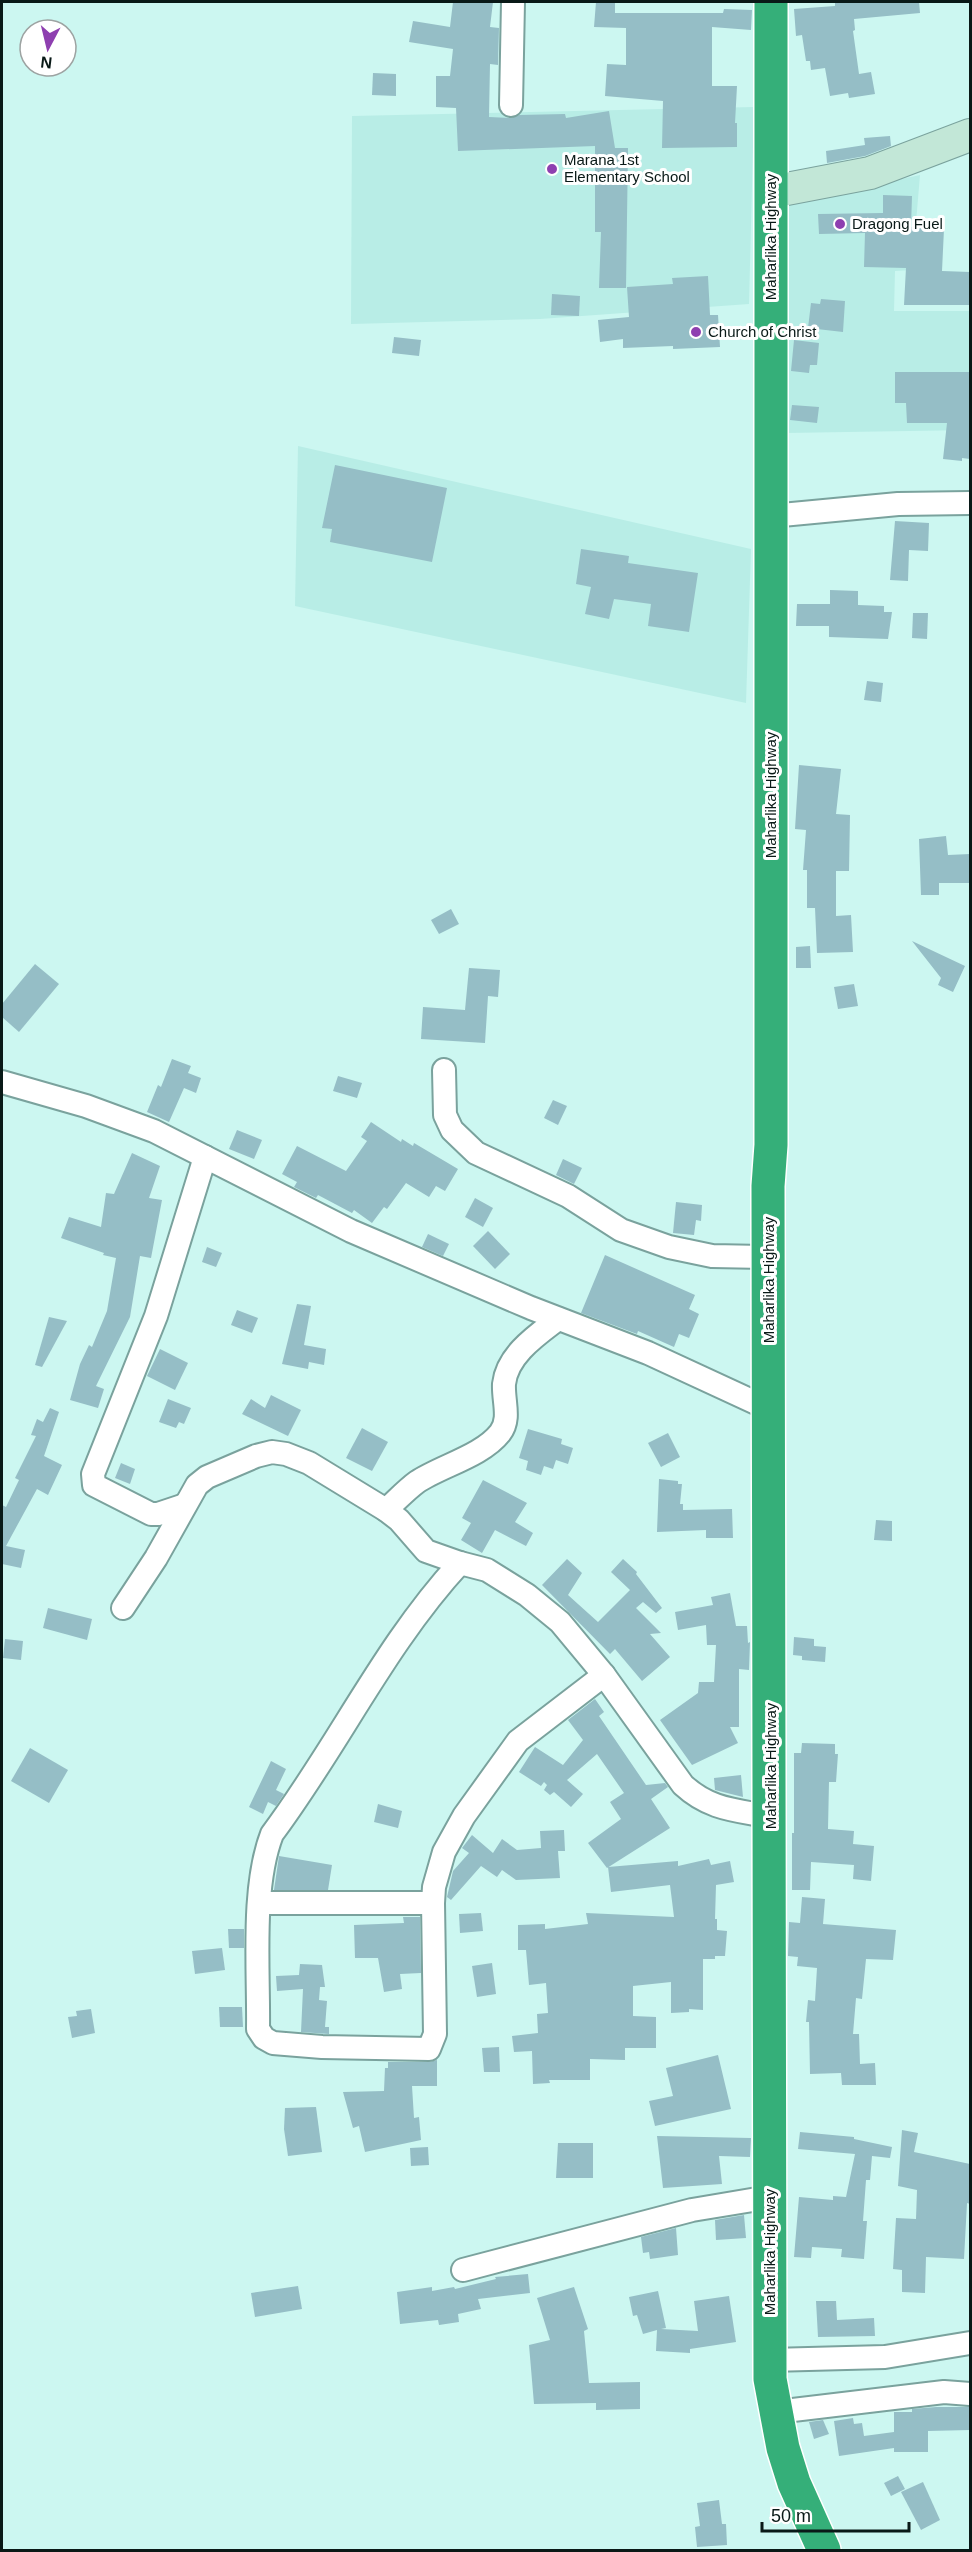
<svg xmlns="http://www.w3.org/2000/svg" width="972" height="2552" font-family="Arial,sans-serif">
  <rect width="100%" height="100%" fill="#ccf7f1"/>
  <g fill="#b8ede6">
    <path d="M754 107 749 304 540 319 351 324 352 116Z"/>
    <path d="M920 175 912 270 895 271 894 311H970V430L786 433 785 204Z"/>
    <path d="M298 446 751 549 746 703 295 606Z"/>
  </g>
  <g fill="#95bec6">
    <path d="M453 2H493L490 27 499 28 498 65 490 64 489 117 511 118 519 115 565 114 566 118 609 111 615 148H628L626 288H599L601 232H595V146L458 151 456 108 436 107V76H450L453 49 409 42 413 21 450 27Z"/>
    <path d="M596 2H615V13H723L724 9 752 10 751 30 712 27V86H737L735 123H737V147L662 148 663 101 605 96 607 64 626 65V28L594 27Z"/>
    <path d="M835 2H919L920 13 854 19 855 30 853 31 859 74 871 72 875 94 849 98 848 93 830 96 825 68 811 70 810 61H806L802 35 796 36 794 9 835 6Z"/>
    <path d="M373 73 396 74V96L372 95Z"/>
    <path d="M890 136 891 146 865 156 827 163 826 151 865 145 864 138Z"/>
    <path d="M883 195 912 196 911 227 944 229 942 271 970 272V305H904L906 268 864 267 865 233 819 234 818 214 883 213Z"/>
    <path d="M708 276 710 315H718L720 347 673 349V346L623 348V339L600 342 598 320 629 317 627 287 673 284 672 278Z"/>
    <path d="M552 294 580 296 579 316 551 315Z"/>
    <path d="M821 299 845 301 843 332 808 328 811 303 820 304Z"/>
    <path d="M394 337 421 340 419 356 392 353Z"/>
    <path d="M794 340 819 343 817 365H810L809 373 791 371Z"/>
    <path d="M895 372H970V459L962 458V461L943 459 947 423H907L906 403H895Z"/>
    <path d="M792 405 819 407 817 423 790 420Z"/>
    <path d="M335 465 447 488 432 562 330 542 332 529 322 528Z"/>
    <path d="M895 521 929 523 928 551 909 550 908 581 890 580Z"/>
    <path d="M581 549 629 556 628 563 698 573 689 632 648 626 651 604 614 599 609 619 585 614 591 587 576 584Z"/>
    <path d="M830 590 858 591V605L884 606V612H892L888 639 829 637V626H796L797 604H830Z"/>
    <path d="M913 613H928L927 639 912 638Z"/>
    <path d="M867 681 883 683 881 702 864 700Z"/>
    <path d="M799 765 841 769 836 814 850 815 849 871H836V916L851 915 853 952 817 953 815 908H807V870H803L806 830 795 829Z"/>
    <path d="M946 836 948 855 970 854V883H939V895H921L919 839Z"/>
    <path d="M451 909 459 924 439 934 431 920Z"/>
    <path d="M912 941 965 966 953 992 938 985 941 978Z"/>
    <path d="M810 946 811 968H796V947Z"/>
    <path d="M35 964 59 984 19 1032 2 1017V1004Z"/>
    <path d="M469 968 500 970 498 997 488 996 485 1043 421 1039 423 1007 465 1010Z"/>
    <path d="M854 984 858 1006 838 1009 834 987Z"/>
    <path d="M172 1059 191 1066 188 1073 201 1078 196 1093 184 1088 169 1122 147 1112 158 1085 161 1087Z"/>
    <path d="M338 1076 362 1083 357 1098 333 1091Z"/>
    <path d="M553 1100 567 1106 558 1125 544 1118Z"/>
    <path d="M371 1122 401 1142 402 1139 413 1146 414 1143 458 1169 445 1191 436 1186 429 1197 406 1183 387 1209 384 1207 372 1223 354 1210 352 1213 318 1195 316 1198 294 1187 297 1182 282 1174 297 1146 346 1171 367 1141 361 1137Z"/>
    <path d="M237 1130 262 1140 254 1159 229 1149Z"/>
    <path d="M132 1153 160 1166 149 1198 162 1200 151 1258 140 1256 130 1317 96 1386 104 1389 98 1408 70 1400 80 1364 89 1345 92 1347 107 1311 116 1258 103 1255 104 1253 61 1238 69 1217 101 1227 106 1193 114 1194Z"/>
    <path d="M563 1159 582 1168 574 1184 556 1175Z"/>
    <path d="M475 1198 493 1208 483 1227 465 1217Z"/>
    <path d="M676 1202 702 1205 701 1221 696 1220 694 1235 673 1233Z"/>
    <path d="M488 1231 510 1254 495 1269 473 1246Z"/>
    <path d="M428 1234 449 1244 443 1256 422 1247Z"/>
    <path d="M207 1247 222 1253 216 1267 202 1262Z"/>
    <path d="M605 1255 695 1295 689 1309 699 1314 689 1338 679 1334 674 1347 638 1331 637 1334 581 1313Z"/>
    <path d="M297 1304 311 1306 304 1345 326 1349 324 1365 309 1362 308 1369 282 1364Z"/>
    <path d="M237 1310 258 1318 252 1333 231 1325Z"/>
    <path d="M49 1317 67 1321 42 1367 35 1365Z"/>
    <path d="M160 1349 188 1363 175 1390 147 1376Z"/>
    <path d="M271 1395 301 1410 288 1436 242 1414 251 1399 265 1408Z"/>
    <path d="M168 1399 191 1408 184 1424 179 1422 176 1428 159 1422Z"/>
    <path d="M50 1408 59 1412 44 1456 62 1465 48 1495 37 1489 6 1546 25 1550 21 1568 2 1564V1505L6 1507 19 1480 15 1478 36 1436 31 1435 37 1419 43 1422Z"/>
    <path d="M362 1428 388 1442 372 1471 346 1458Z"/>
    <path d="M528 1429 562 1439 561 1444 573 1448 568 1464 556 1460 553 1469 544 1466 541 1475 526 1470 528 1461 519 1458Z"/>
    <path d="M668 1433 680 1457 661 1467 648 1443Z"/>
    <path d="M121 1463 135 1469 130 1484 115 1478Z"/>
    <path d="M659 1479 678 1481V1484H682L680 1504H683V1510L732 1509 733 1538H706V1530L657 1532Z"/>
    <path d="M483 1480 527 1503 515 1522 533 1533 526 1546 495 1530 482 1553 461 1540 471 1523 462 1518Z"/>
    <path d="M876 1520 892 1521V1541L874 1540Z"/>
    <path d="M567 1559 582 1573 568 1595 598 1622 630 1590 611 1572 623 1559 637 1572 636 1574 662 1608 656 1613 643 1602 636 1608 661 1633 650 1634 670 1657 642 1681 615 1649 610 1654 542 1585Z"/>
    <path d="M730 1593 736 1626H747L748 1643 750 1642 749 1670 739 1669V1727H730L738 1743 692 1765 660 1720 698 1693 699 1682H714L716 1645H707L706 1625 678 1630 675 1612 713 1605 711 1597Z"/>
    <path d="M48 1608 92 1619 87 1640 43 1628Z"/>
    <path d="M794 1637 814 1639V1646L826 1647 825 1662 802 1660V1656L793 1655Z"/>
    <path d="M5 1639 23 1641 21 1660 3 1658Z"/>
    <path d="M595 1699 604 1712 599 1716 646 1785 665 1783 668 1787 651 1799 670 1828 607 1868 588 1843 621 1819 610 1802 624 1793 597 1754 567 1780 583 1794 571 1807 554 1792 550 1795 544 1790 547 1785 544 1782 541 1786 519 1772 535 1747 563 1765 583 1740 568 1720Z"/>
    <path d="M802 1743 835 1744V1754H838L836 1782H829L828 1829 854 1831 853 1844 874 1846 871 1881 853 1879 854 1865 811 1862 810 1890H792V1833H794V1753H801Z"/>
    <path d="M30 1748 68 1770 49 1803 11 1781Z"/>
    <path d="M271 1761 286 1769 276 1790 284 1794 276 1806 268 1802 263 1814 249 1807Z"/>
    <path d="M741 1775 743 1797 715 1790 714 1778Z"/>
    <path d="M378 1804 402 1811 398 1828 374 1822Z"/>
    <path d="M564 1830 565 1851H558L560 1878 516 1880 502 1870 497 1877 481 1866 451 1900 447 1897 453 1871 469 1853 462 1848 472 1835 493 1853 502 1839 517 1850 541 1848 540 1831Z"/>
    <path d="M279 1856 332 1865 328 1890H274Z"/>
    <path d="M709 1859 711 1865 730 1861 734 1882 716 1885 715 1919H717V1930L727 1931 725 1956H715V1959H703V2010L689 2009V2012L671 2013V1982L633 1986V2016L656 2017V2048H625V2060L590 2059V2080H549L550 2083 533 2084 532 2051 514 2052 512 2036 538 2033 537 2014 548 2013 546 1983 529 1985 526 1950H518V1925L545 1924V1929L588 1924 586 1913 674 1917 670 1885 611 1892 608 1867 678 1861V1866Z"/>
    <path d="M802 1897 825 1899 823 1924 896 1930 893 1960 866 1959 862 1999 856 1998 853 2034H859L860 2064 875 2063 876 2085H842L841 2073 810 2074 809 2022H806L808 2000 815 2001 817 1968 797 1966 798 1957 788 1956 789 1922 800 1923Z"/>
    <path d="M481 1913 483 1931 460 1933 459 1914Z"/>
    <path d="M403 1917H420L421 1973 400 1974 402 1989 384 1992 378 1958H355L354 1925 404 1923Z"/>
    <path d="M228 1929H244V1948H229Z"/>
    <path d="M222 1948 225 1970 195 1974 192 1951Z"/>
    <path d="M492 1963 496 1994 477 1997 472 1966Z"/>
    <path d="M300 1964 322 1965 325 1987H320L319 2000 327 2001 325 2027H329V2034L301 2032 303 1989 277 1991 276 1976 299 1975Z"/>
    <path d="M219 2007H242L243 2027H220Z"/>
    <path d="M91 2009 95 2033 72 2038 68 2017 77 2016 76 2011Z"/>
    <path d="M499 2047 500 2072H484L482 2048Z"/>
    <path d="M718 2055 731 2109 655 2126 649 2101 673 2096 666 2068Z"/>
    <path d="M437 2060V2086H412L414 2118 419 2117 421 2140 365 2152 359 2126 353 2128 343 2092 384 2091 385 2068H388V2062H429Z"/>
    <path d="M316 2107 322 2152 288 2156 284 2129 285 2108Z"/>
    <path d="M902 2130 918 2133 914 2152 970 2164V2204L967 2203 964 2259 926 2257 925 2293 902 2292V2270L893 2269 896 2218 916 2219 917 2190 898 2186Z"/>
    <path d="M800 2132 854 2137V2139L892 2147 890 2158 872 2156 870 2180H866L863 2221H867L864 2259 841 2257 842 2249 812 2247 811 2258 794 2257 799 2197 833 2200V2196L846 2197 855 2154 798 2149Z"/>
    <path d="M657 2136 751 2138 750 2157 719 2156 722 2184 663 2188Z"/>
    <path d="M558 2143H593V2178H556Z"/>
    <path d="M428 2147 429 2165 411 2166 410 2148Z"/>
    <path d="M744 2215 746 2238 716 2240 715 2220Z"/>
    <path d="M676 2228 678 2255 650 2259 649 2252 643 2253 641 2237Z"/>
    <path d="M528 2274 530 2293 478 2299 481 2309 458 2314 459 2322 439 2325 438 2320 400 2324 397 2292 432 2287V2291L454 2287 455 2289 496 2279 495 2277Z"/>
    <path d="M298 2286 302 2309 255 2317 251 2293Z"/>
    <path d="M574 2287 588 2329 584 2331 589 2383 640 2382V2409L596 2410V2403L534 2404 529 2345 550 2340 537 2298Z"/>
    <path d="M658 2291 666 2328 661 2329 698 2331 694 2301 729 2296 736 2342 690 2349V2353L656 2351 657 2330 643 2334 637 2315 633 2316 629 2297Z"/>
    <path d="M816 2301H836L837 2320 874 2318 875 2336 818 2337Z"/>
    <path d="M936 2407H970V2430L928 2431V2452H894V2448L839 2456 834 2421 853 2418 854 2424 862 2423 864 2436 894 2432V2412H912V2409Z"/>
    <path d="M823 2420 829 2434 814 2439 809 2422Z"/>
    <path d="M898 2476 905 2489 891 2496 884 2483Z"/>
    <path d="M923 2482 940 2520 921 2530 901 2492Z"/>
    <path d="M719 2500 722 2524H726L727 2545 697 2547 695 2527 700 2526 697 2503Z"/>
  </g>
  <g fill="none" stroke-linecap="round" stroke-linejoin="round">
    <g stroke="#7aa29d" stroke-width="26">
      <g id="street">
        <path d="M511 105 513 2"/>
        <path d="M771 516 898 504 970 503"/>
        <path d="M444 1070 445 1115 452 1130 476 1153 568 1196 621 1230 669 1247 712 1256 769 1257"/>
        <path d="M2 1082 86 1106 154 1131 351 1231 531 1308 648 1353 769 1409"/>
        <path d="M185 1505 158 1514H151L94 1485 93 1474 156 1316 205 1157"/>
        <path d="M386 1510C396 1501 406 1490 417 1482 441 1466 482 1456 500 1433 511 1419 503 1401 504 1384 507 1355 537 1335 558 1319"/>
        <path d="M460 1563C385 1644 338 1746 272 1834 251 1888 259 1971 258 2029L264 2038 273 2043 322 2047 429 2049 435 2034 433 1903 434 1887 444 1852 464 1816 518 1741 604 1675"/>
        <path d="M123 1608 156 1558 197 1485 207 1477 256 1456 272 1452 286 1454 309 1463 386 1510 399 1520 426 1551 460 1563 487 1570 527 1595 560 1622 604 1675 683 1785C710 1810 736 1810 771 1817"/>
        <path d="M259 1903H433"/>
        <path d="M463 2270 692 2210 770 2197"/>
        <path d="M770 2360 885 2357 970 2343"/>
        <path d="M776 2412 944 2392 970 2394"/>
      </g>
    </g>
    <g stroke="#7aa29d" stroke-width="34">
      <path id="secondary" d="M771 192 870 173 970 135"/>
    </g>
    <g stroke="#fff" stroke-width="36">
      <path id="highway" d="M771 2V1145L768 1186 770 2379 783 2448 794 2483 824 2550"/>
    </g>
    <use href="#street" stroke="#fff" stroke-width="22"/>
    <use href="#secondary" stroke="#c2e7d7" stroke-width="32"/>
    <use href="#highway" stroke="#35af79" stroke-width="33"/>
  </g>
  <g fill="#8e3fb0" stroke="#fff" stroke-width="2">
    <circle cx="552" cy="169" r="6"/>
    <circle cx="840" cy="224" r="6"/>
    <circle cx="696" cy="332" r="6"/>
  </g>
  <g text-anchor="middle" stroke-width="6" stroke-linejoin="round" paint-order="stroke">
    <g font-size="15" fill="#091917" stroke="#fff" text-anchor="start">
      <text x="564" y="165">Marana 1st<tspan x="564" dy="17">Elementary School</tspan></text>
      <text x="852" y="229">Dragong Fuel</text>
      <text x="708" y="337">Church of Christ</text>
    </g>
    <g font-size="15" fill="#091917" stroke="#fff">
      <text transform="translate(771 237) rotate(-90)" y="5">Maharlika Highway</text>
      <text transform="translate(771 795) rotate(-90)" y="5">Maharlika Highway</text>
      <text transform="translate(769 1280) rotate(-90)" y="5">Maharlika Highway</text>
      <text transform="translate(771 1766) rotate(-90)" y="5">Maharlika Highway</text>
      <text transform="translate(770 2252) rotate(-90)" y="5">Maharlika Highway</text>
    </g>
  </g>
  <rect width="972" height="2552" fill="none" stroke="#091917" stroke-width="6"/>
  <g transform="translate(48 48) rotate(187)"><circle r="28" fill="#ffffff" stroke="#9da3a2" stroke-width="1.5"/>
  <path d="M0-4.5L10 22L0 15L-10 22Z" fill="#8e3fb0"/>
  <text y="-9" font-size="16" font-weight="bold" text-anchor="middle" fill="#091917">N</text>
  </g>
  <path d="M762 2522v9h147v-9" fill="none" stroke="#091917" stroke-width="3"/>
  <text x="771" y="2522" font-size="18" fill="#091917" stroke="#ffffff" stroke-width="4.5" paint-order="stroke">50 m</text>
</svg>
